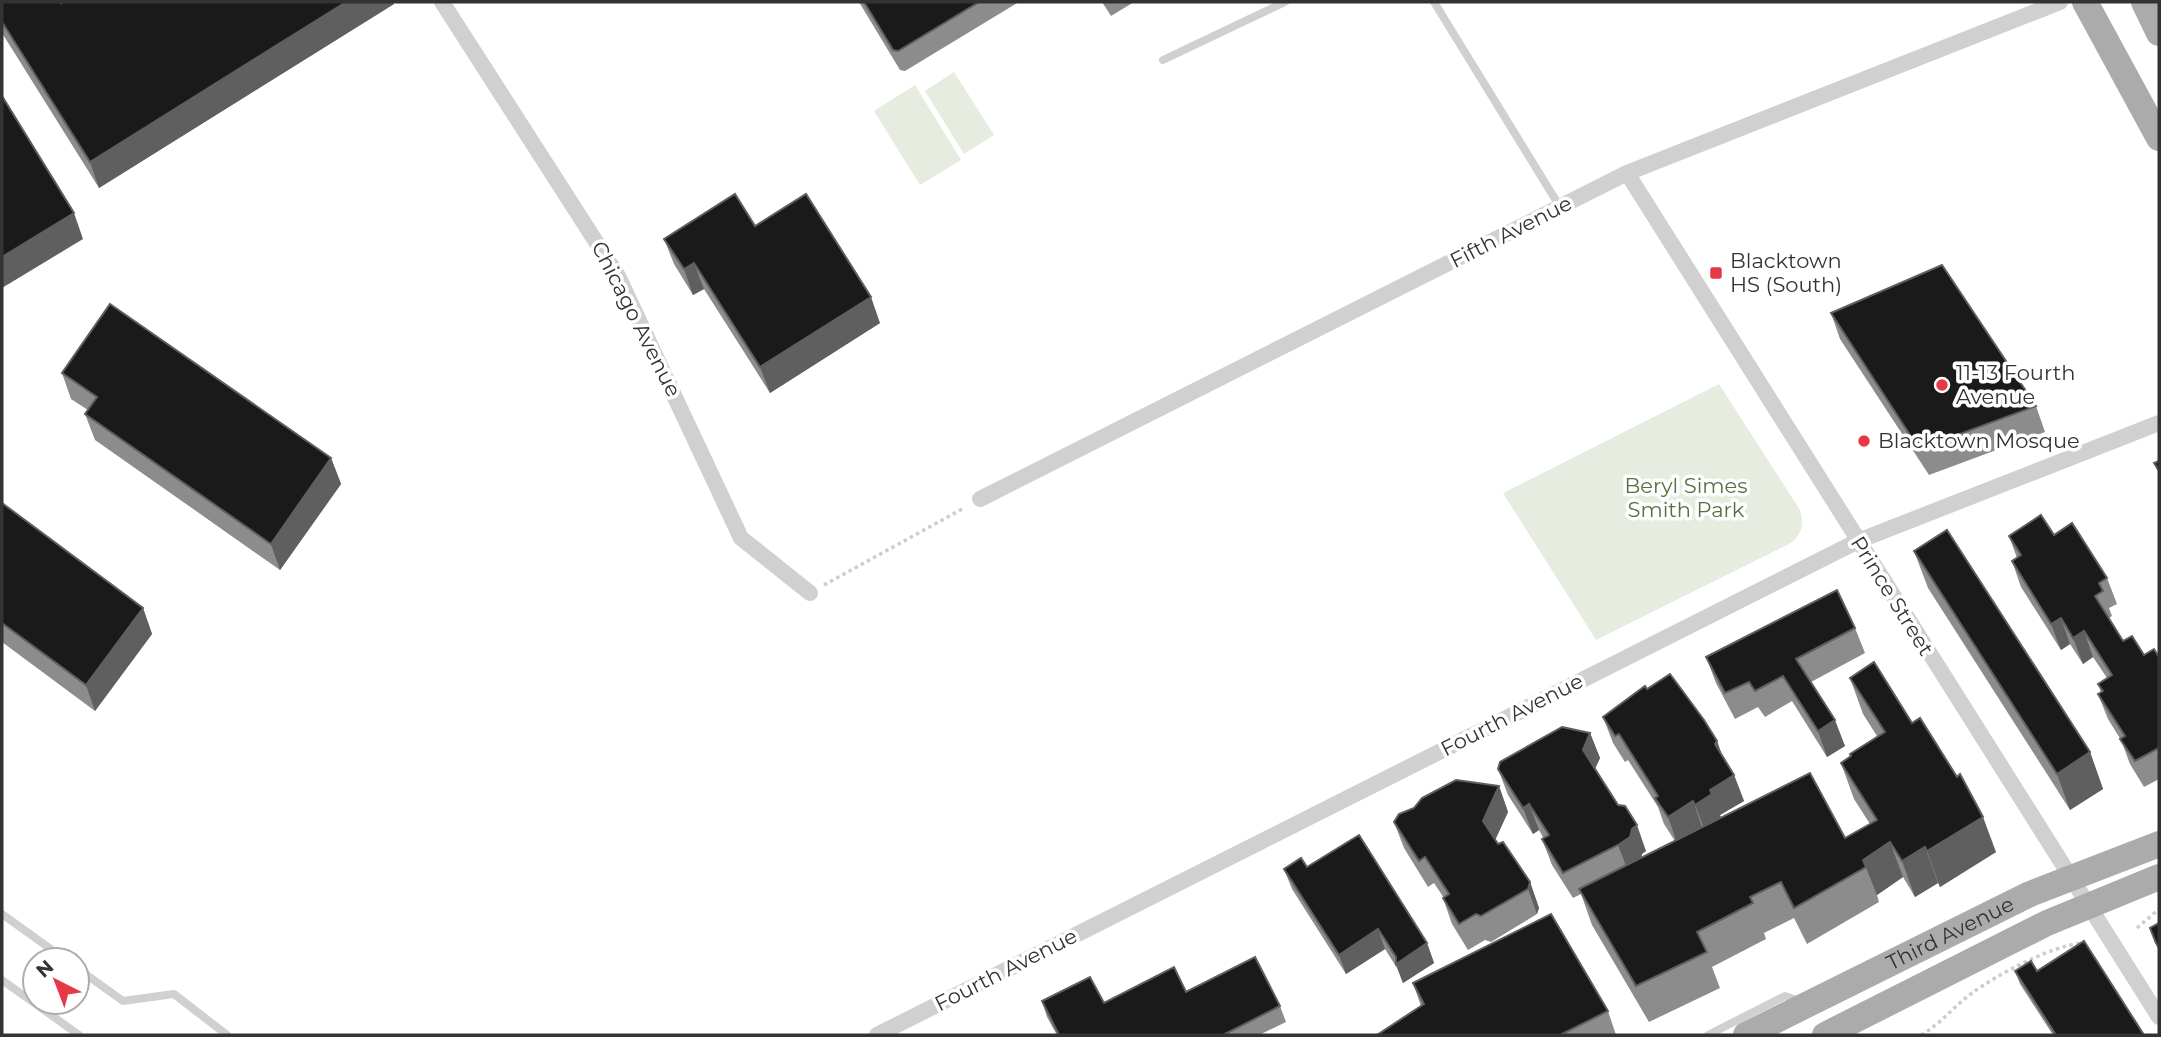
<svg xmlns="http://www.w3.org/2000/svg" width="2161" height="1037" font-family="Montserrat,sans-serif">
  <rect width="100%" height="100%" fill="#fff"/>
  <g fill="#e6ecdf">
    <path d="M954 72 994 135 964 154 925 91Z"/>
    <path d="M915 85 961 160 920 185 874 111Z"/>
    <path d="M1719 384 1800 510C1804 525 1803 532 1791 543L1596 640 1503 493Z"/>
  </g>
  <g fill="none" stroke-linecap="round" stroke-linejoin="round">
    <g stroke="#cdcdcd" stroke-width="3.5" stroke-dasharray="3.5 3.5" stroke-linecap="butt">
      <path d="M824 585 964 508"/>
      <path d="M2137 928 2159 909"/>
      <path d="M1921 1035C1941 1024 1954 1006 1972 993 1998 974 2051 946 2082 943"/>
    </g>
    <g stroke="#d0d0d0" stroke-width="8">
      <path d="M1434 2 1560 207"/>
      <path d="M1163 60 1285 2"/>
      <path d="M2 914 66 960"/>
      <path d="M77 968 123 1001 174 994 227 1035"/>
      <path d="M2 980 79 1035"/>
      <path d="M1708 1035 1785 996 1802 1002"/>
    </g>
    <g stroke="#d0d0d0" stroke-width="16">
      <path d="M442 2 618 276 741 538 810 593"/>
      <path d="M1627 173 2159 1017"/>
      <path d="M980 499 1627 173 2060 2"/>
      <path d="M877 1035 1858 541 2159 423"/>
    </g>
    <g stroke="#ababab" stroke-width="26">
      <path d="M2085 2 2159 138"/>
      <path d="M2144 2 2159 33"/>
      <path id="s1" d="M1746 1035 2030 894 2159 844"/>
      <path d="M1825 1035 2047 923 2159 877"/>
    </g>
  </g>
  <g fill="#8c8c8c">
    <path d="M2 2 61 3 63 2H393L394 4 99 188 2 33Z"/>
    <path d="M859 2H1019L905 71 900 70Z"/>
    <path d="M1102 2H1134L1111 16Z"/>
    <path d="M755 226 880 323 770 393 704 289 693 295 674 264 664 239Z"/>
    <path d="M1831 313 2036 406 2045 432 1929 475 1840 339Z"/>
    <path d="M62 373 331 458 341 484 280 570 95 440 85 414 88 410 71 399Z"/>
    <path d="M2 503 143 608 152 634 95 711 2 642Z"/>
    <path d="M2054 535 2107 578 2117 604 2109 608 2112 616 2109 618 2123 641 2144 655 2159 657V779L2144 787 2130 764 2121 740 2108 719 2098 694 2101 692 2098 684 2107 678 2093 657 2083 664 2070 644 2061 650 2021 587 2012 561 2017 558 2009 536Z"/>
    <path d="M1914 551 2090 752 2103 789 2070 810 1928 588Z"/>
    <path d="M1855 628 1865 653 1811 682 1845 746 1827 757 1792 701 1765 717 1758 707 1735 719 1716 683 1706 657Z"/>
    <path d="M1850 678 1996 852 1940 887 1938 883 1915 897 1903 877 1877 895 1879 902 1807 944 1794 918 1764 933 1766 939 1712 967 1720 988 1649 1022 1592 925 1581 894 1573 898 1552 865 1542 839H1544L1539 830 1533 834 1508 795 1498 769 1590 733 1600 758 1595 769 1646 851 1642 854 1641 858 1675 841 1664 824 1658 807 1628 760 1625 762 1613 743 1603 717 1647 689 1717 741 1723 758 1734 775 1744 801 1720 815 1721 818 1845 838 1870 824 1854 799 1841 763 1851 757 1850 754 1877 736 1863 714Z"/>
    <path d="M1499 786 1508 812 1495 840 1530 882 1539 908 1537 914 1491 942 1485 940 1468 950 1452 924 1443 898H1444L1434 883 1428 887 1404 848 1394 822Z"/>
    <path d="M1307 867 1427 943 1434 963 1403 983 1397 968 1385 949 1346 974 1292 889 1284 869Z"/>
    <path d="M2015 971H2037L2144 1035H2053L2020 984Z"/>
    <path d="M1413 983 1608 1011 1616 1035H1377L1421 1006Z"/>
    <path d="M1186 992 1280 1006 1286 1022 1259 1035H1057L1047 1017 1042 1001 1104 1003Z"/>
  </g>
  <g fill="#5f5f5f">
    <path d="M346 2H393L394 4 99 188 90 162Z"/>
    <path d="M74 213 83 239 2 288V257Z"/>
    <path d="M694 263 704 289 693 295 684 269Z"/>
    <path d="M871 297 880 323 770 393 760 367Z"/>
    <path d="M331 458 341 484 280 570 271 544Z"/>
    <path d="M143 608 152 634 95 711 86 685Z"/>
    <path d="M2061 618 2070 644 2061 650 2051 624Z"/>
    <path d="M2084 631 2093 657 2083 664 2073 638Z"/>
    <path d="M1835 720 1845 746 1827 757 1818 731Z"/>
    <path d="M1590 733 1600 758 1592 775 1583 750Z"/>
    <path d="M1717 741 1726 767 1715 744Z"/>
    <path d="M2090 752 2103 789 2070 810 2057 774Z"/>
    <path d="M1734 775 1744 801 1720 815 1722 820 1705 831 1695 805 1710 790Z"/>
    <path d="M1499 786 1508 812 1492 847 1483 821Z"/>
    <path d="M1693 801 1702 827 1677 843 1668 817Z"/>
    <path d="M1529 804 1539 830 1533 834 1523 808Z"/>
    <path d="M1983 817 1996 852 1940 887 1927 851Z"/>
    <path d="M1637 825 1646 851 1642 854 1640 863 1628 871 1618 845 1632 829Z"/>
    <path d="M1890 842 1903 877 1877 895 1863 860Z"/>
    <path d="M1925 847 1938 883 1915 897 1902 861Z"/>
    <path d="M1530 882 1539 908 1537 914 1528 889Z"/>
    <path d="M1378 929 1385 949 1346 974 1339 955Z"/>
    <path d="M1427 943 1434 963 1403 983 1396 964Z"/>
  </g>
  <g fill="#1a1a1a" stroke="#5f5f5f" stroke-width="2">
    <path d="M2 2H60L61 3 63 2H346L90 162 2 22Z"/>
    <path d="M864 2H979L898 51 893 50Z"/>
    <path d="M2 96 74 213 2 257Z"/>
    <path d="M735 194 755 226 806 194 871 297 760 367 694 263 684 269 664 239Z"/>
    <path d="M1942 265 2036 406 1919 449 1831 313Z"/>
    <path d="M110 304 331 458 271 544 85 414 97 397 62 373Z"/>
    <path d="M2159 461V471L2154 463Z"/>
    <path d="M2 503 143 608 86 685 2 623Z"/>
    <path d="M2041 515 2054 535 2072 523 2107 578 2099 583 2103 591 2095 596 2123 641 2132 636 2144 655 2154 649 2159 657V748L2135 761 2120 739 2125 736 2098 694 2103 691 2098 684 2112 675 2084 631 2073 638 2061 618 2051 624 2012 561 2021 555 2009 536Z"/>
    <path d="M1947 530 2090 752 2057 774 1914 551Z"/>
    <path d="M1837 590 1855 628 1796 659 1835 720 1818 731 1783 676 1755 691 1749 682 1725 693 1706 657Z"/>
    <path d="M1874 662 1912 723 1920 718 1957 777 1960 774 1983 817 1927 851 1925 847 1902 861 1890 842 1863 860 1866 867 1794 908 1781 882 1750 897 1753 903 1697 932 1707 952 1636 986 1579 889 1810 773 1845 838 1877 820 1841 763 1851 756 1850 754 1885 732 1850 678Z"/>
    <path d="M1670 674 1704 720 1717 741 1715 744 1734 775 1710 790 1712 794 1695 805 1693 801 1668 817 1655 798 1658 796 1619 734 1615 736 1603 717 1645 686 1647 689Z"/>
    <path d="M1562 727 1590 733 1583 750 1618 805 1625 806 1637 825 1632 829 1630 837 1618 845 1563 873 1542 839 1549 835 1529 804 1523 808 1498 769 1500 762Z"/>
    <path d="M1456 780 1499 786 1483 821 1498 844 1503 842 1530 882 1528 889 1481 916 1476 914 1459 924 1443 898 1449 894 1425 857 1419 861 1394 822 1399 814 1414 808 1422 798Z"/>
    <path d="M1359 835 1427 943 1396 964V957L1378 929 1339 955 1284 869 1301 858 1307 867Z"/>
    <path d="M1551 914 1608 1011 1560 1035H1377L1424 1004 1413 983Z"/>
    <path d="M2159 923V948L2156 943 2150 928Z"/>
    <path d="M2084 941 2144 1035H2056L2015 971 2031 961 2037 971Z"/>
    <path d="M1255 957 1280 1006 1223 1035H1059L1042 1001 1090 977 1104 1003 1174 967 1186 992Z"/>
  </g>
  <g fill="#e63946" stroke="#fff" stroke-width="2.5">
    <rect x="1709" y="266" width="14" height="14" rx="3.5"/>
    <circle cx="1942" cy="385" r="7"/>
    <circle cx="1864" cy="441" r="7"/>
  </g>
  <g text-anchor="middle" stroke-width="7" stroke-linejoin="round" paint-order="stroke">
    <g font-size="21" fill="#333" stroke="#fff">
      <text transform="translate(1511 232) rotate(-27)" y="7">Fifth Avenue</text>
      <text transform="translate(636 319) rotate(63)" y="7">Chicago Avenue</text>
      <text transform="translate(1892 596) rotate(58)" y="7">Prince Street</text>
      <text transform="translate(1512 715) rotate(-27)" y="7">Fourth Avenue</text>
      <text dy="7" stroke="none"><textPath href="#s1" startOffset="228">Third Avenue</textPath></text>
      <text transform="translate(1006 970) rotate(-27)" y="7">Fourth Avenue</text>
    </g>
    <g font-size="21" fill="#333" stroke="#fff" text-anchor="start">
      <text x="1730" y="268">Blacktown<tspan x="1730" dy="24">HS (South)</tspan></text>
      <text x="1956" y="380">11-13 Fourth<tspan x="1956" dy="24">Avenue</tspan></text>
      <text x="1878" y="448">Blacktown Mosque</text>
    </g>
    <g font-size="21" fill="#56703f" stroke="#fff">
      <text x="1686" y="493">Beryl Simes<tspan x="1686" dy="24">Smith Park</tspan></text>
    </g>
  </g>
  <rect width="2161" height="1037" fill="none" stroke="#333333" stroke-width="7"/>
  <g transform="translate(56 981) rotate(318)"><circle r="33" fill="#ffffff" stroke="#adadad" stroke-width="2"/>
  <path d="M0-5L12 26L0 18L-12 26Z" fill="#e63946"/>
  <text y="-10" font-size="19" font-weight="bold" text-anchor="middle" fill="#333333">N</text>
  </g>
</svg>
